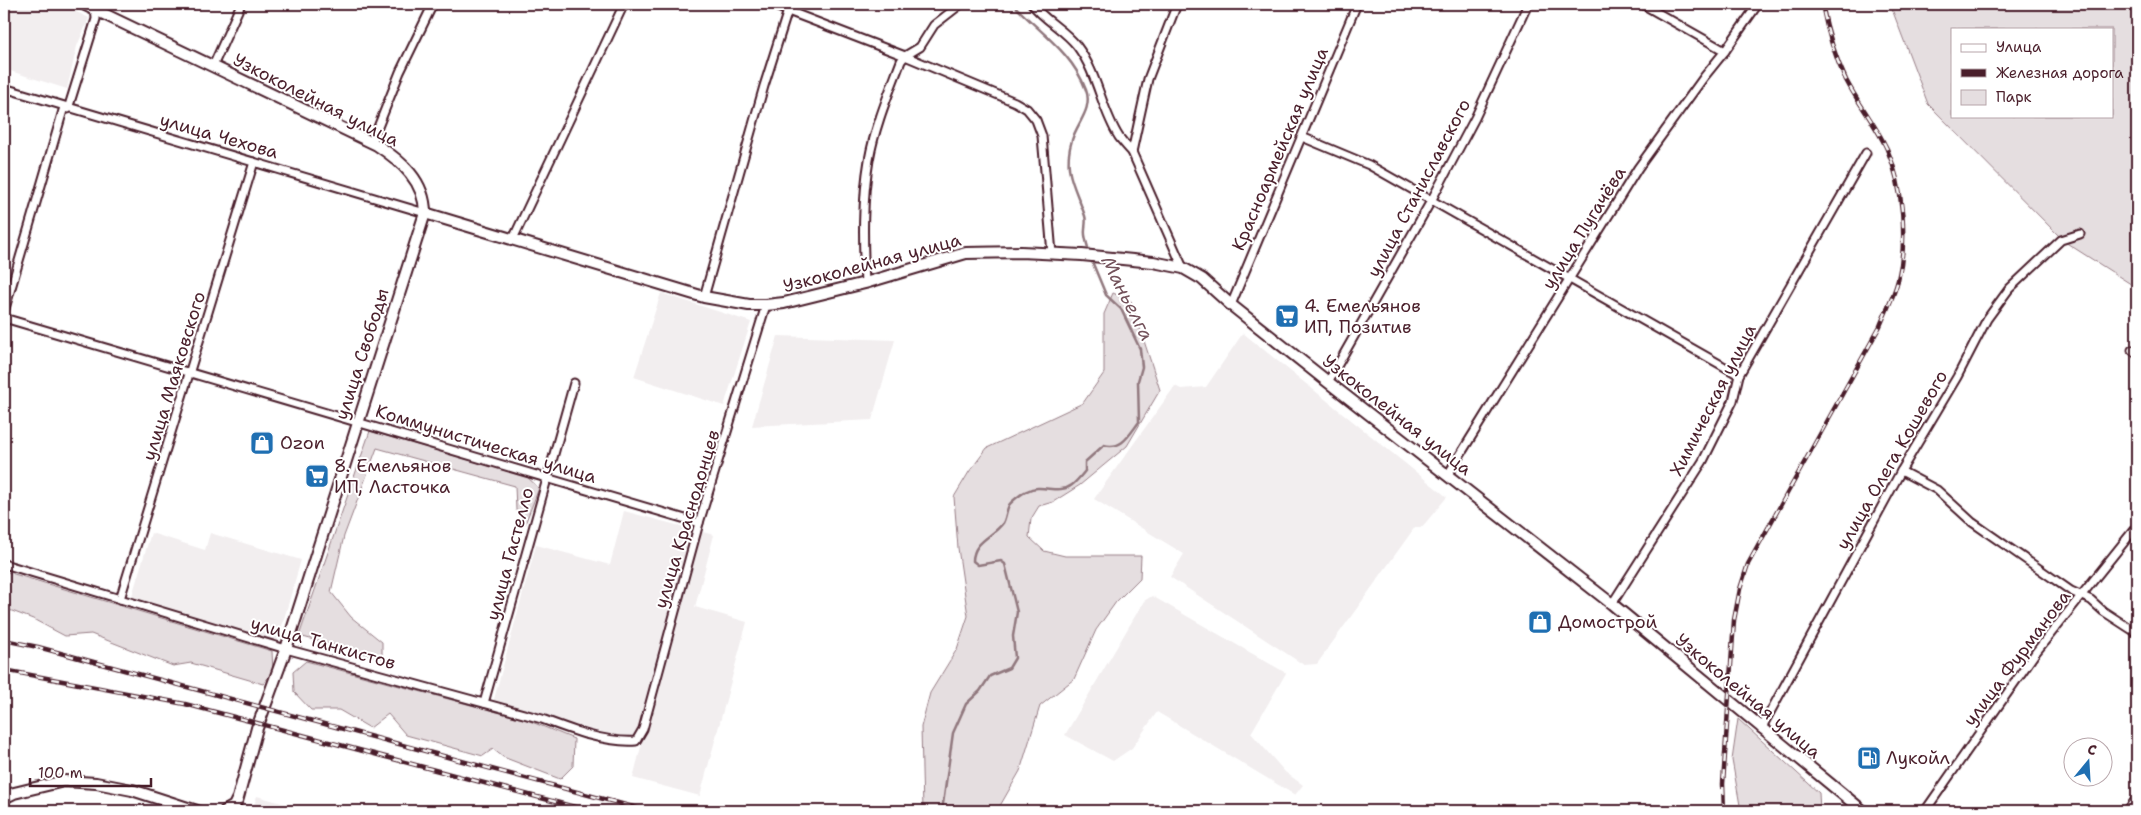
<svg xmlns="http://www.w3.org/2000/svg" width="2141" height="815" font-family="'Shantell Sans',sans-serif">
  <rect width="100%" height="100%" fill="#fff"/>
  <filter id="ink" filterUnits="userSpaceOnUse"><feTurbulence type="fractalNoise" baseFrequency=".02" numOctaves="2"/><feDisplacementMap in="SourceGraphic" scale="10" xChannelSelector="R" yChannelSelector="G"/><feConvolveMatrix kernelMatrix="1 2 1 2 8 2 1 2 1" color-interpolation-filters="sRGB"/></filter>
  <g filter="url(#ink)">
    <g fill="#f2eeef">
      <path d="M4 4H52L57 7 60 4 89 18 77 46 67 89 4 69Z"/>
      <path d="M661 293 751 322 724 406 634 377Z"/>
      <path d="M1243 333 1447 497 1422 527H1415L1317 664 1304 665 1170 577 1184 554 1094 499 1175 386 1181 389 1206 387Z"/>
      <path d="M778 336 895 340 872 420 752 426Z"/>
      <path d="M624 511 714 535 695 607 747 622 700 796 633 778 642 743 493 703 536 545 610 565Z"/>
      <path d="M151 533 205 550 210 533 301 560 277 643 131 599Z"/>
      <path d="M1152 596 1286 673 1251 733 1285 772 1303 785 1295 795 1157 712 1132 748 1113 761 1065 735 1144 601Z"/>
      <path d="M257 796 310 811H252Z"/>
      <path d="M153 804 169 811H56L63 808Z"/>
    </g>
    <g fill="#e5dee0" stroke="#987e86" fill-rule="evenodd">
      <path d="M1890 4H2137V288L2065 242 1928 104ZM1952 29H2112V116H1952Z"/>
      <path d="M1113 293 1131 301 1160 390 1127 446 1080 485 1053 502 1039 506 1031 519 1029 537 1044 551 1065 556H1141L1140 578 1116 602 1096 630 1074 679 1040 706 1020 771 997 811H923L921 727 930 693 957 649 968 616 958 548 954 497 969 472 987 448 1083 403 1104 373V314Z"/>
      <path d="M370 431 527 477 539 488 525 524 516 510 515 486 377 448 344 536 331 592 351 617 382 642V658L299 636Z"/>
      <path d="M4 571 272 651 273 672 263 684 191 663 173 666 91 634 65 636 33 619 4 608Z"/>
      <path d="M306 661 527 720 574 739 573 766 560 779 503 757 493 749 483 756 406 735 388 714 370 728 339 710H311L294 692 293 672Z"/>
      <path d="M1738 719 1819 793 1820 811H1741L1732 760Z"/>
    </g>
    <g fill="none" stroke-linecap="round" stroke-linejoin="round">
      <g stroke="#91787e" stroke-width="2.5">
        <path d="M1013 4C1039 32 1072 52 1086 90 1093 109 1077 123 1072 140 1062 172 1076 188 1085 216 1087 222 1084 229 1085 235 1086 242 1088 248 1090 254"/>
        <path d="M942 811 953 733 966 704 980 691 990 676 1009 668 1015 658 1013 636 1017 612 1005 564 1001 561 978 565 973 561C973 541 993 537 1003 523 1006 518 1006 511 1009 505 1012 501 1022 493 1027 491 1041 483 1059 495 1072 485 1077 481 1081 476 1085 471V462L1104 445C1122 450 1129 435 1139 422L1138 381 1142 367 1140 349 1121 309 1106 295 1091 259"/>
      </g>
      <g stroke="#4a1f2b" stroke-width="11">
        <g id="street">
          <path d="M770 4 905 56 1015 102 1027 109 1036 120 1042 136 1052 254"/>
          <path d="M1032 4C1044 20 1065 30 1077 46 1098 74 1101 109 1119 137 1123 142 1127 147 1132 152"/>
          <path d="M1177 4 1148 79 1132 152 1183 268"/>
          <path d="M1642 4 1725 51"/>
          <path d="M213 66 241 4"/>
          <path d="M4 88 425 213"/>
          <path d="M68 109 96 19 95 4"/>
          <path d="M1302 137 1369 165 1739 375"/>
          <path d="M372 142 400 72 433 4"/>
          <path d="M513 239 624 4"/>
          <path d="M865 283C863 242 862 201 869 160 875 126 889 93 901 61L905 56 920 47 934 25 961 4"/>
          <path d="M704 297 764 86 790 4"/>
          <path d="M1231 305 1357 4"/>
          <path d="M4 312 64 107"/>
          <path d="M4 318 699 523"/>
          <path d="M2132 350 2137 354"/>
          <path d="M1328 382 1431 201 1475 118 1528 4"/>
          <path d="M1901 471 1937 490 1972 522 2071 591 2091 600 2103 611 2137 633"/>
          <path d="M1447 476 1638 168 1704 77 1725 51 1758 4"/>
          <path d="M4 564 286 649 542 719C571 730 605 743 636 741L643 729 699 523 766 305"/>
          <path d="M120 599 254 162"/>
          <path d="M1612 604 1703 461 1733 401 1739 375 1866 153"/>
          <path d="M484 703 574 383"/>
          <path d="M1761 729 1901 471 1957 377 1987 319 2009 289 2061 240 2080 234"/>
          <path d="M1925 811 2036 652 2137 526"/>
          <path d="M2127 811 2137 798"/>
        </g>
      </g>
      <g stroke="#4a1f2b" stroke-width="14">
        <g id="secondary">
          <path d="M83 4 377 145C401 161 425 181 425 213L286 649 257 728 238 798 234 806 225 811"/>
          <path d="M425 213 704 297 749 305H766L784 303 865 283 966 253 1021 252 1082 255 1153 262 1183 268 1202 279 1231 305 1328 382 1612 604 1863 811"/>
          <path d="M4 798 14 793 64 781 96 783 132 790 197 811"/>
        </g>
      </g>
      <use href="#street" stroke="#fff" stroke-width="7"/>
      <use href="#secondary" stroke="#fff" stroke-width="10"/>
      <g stroke="#4a1f2b" stroke-width="4.5">
        <g id="rail">
          <path d="M4 640 38 647 648 811"/>
          <path d="M4 670 185 704 590 811"/>
          <path d="M1724 811 1723 784 1734 620 1740 589 1748 564 1880 326C1886 311 1894 296 1898 280 1908 240 1903 186 1887 149 1876 125 1858 103 1846 80 1834 55 1827 30 1822 4"/>
        </g>
      </g>
      <use href="#rail" stroke="#fff" stroke-width="2.5" stroke-dasharray="8" stroke-linecap="butt"/>
    </g>
  </g>
  <defs>
    <g id="supermarket-square" transform="scale(1.25)"><rect x="-9" y="-9" width="18" height="18" rx="4" fill="#1f6fb2" stroke="#fff"/><path d="M-6-5.5h2.5l.6 2H6L4.5 2H-2.5L-4.4-4H-6ZM-1.5 3.2a1.3 1.3 0 1 0 .1 0ZM3 3.2a1.3 1.3 0 1 0 .1 0Z" fill="#fff"/></g>
    <g id="shop-square" transform="scale(1.25)"><rect x="-9" y="-9" width="18" height="18" rx="4" fill="#1f6fb2" stroke="#fff"/><path d="M-5-2.5h2.3a2.7 3.5 0 0 1 5.4 0H5L5.5 6h-11ZM-1.5-2.5h3a1.5 2.3 0 0 0-3 0Z" fill="#fff"/></g>
    <g id="fuel-square" transform="scale(1.25)"><rect x="-9" y="-9" width="18" height="18" rx="4" fill="#1f6fb2" stroke="#fff"/><path d="M-5.5-6h7V0h2V4h1.3V-2.5L3-4.5l.8-.8L6-3V5H2.5V1h-1V6h-7ZM-4.2-4.7v3.2H.2V-4.7Z" fill="#fff"/></g>
  </defs>
  <g fill-rule="evenodd">
    <use href="#supermarket-square" x="1287" y="316"/>
    <use href="#shop-square" x="262" y="443"/>
    <use href="#supermarket-square" x="317" y="476"/>
    <use href="#shop-square" x="1540" y="622"/>
    <use href="#fuel-square" x="1869" y="758"/>
  </g>
  <g text-anchor="middle" stroke-width="4" stroke-linejoin="round" paint-order="stroke">
    <g font-size="18" fill="#4a1f2b" stroke="#fff">
      <text transform="translate(316 100) rotate(27)" y="6">Узкоколейная улица</text>
      <text transform="translate(219 136) rotate(16)" y="6">улица Чехова</text>
      <text transform="translate(1280 149) rotate(-67)" y="6">Красноармейская улица</text>
      <text transform="translate(1419 188) rotate(-62)" y="6">улица Станиславского</text>
      <text transform="translate(1584 228) rotate(-58)" y="6">улица Пугачёва</text>
      <text transform="translate(872 263) rotate(-15)" y="6">Узкоколейная улица</text>
      <text transform="translate(362 354) rotate(-72)" y="6">улица Свободы</text>
      <text transform="translate(174 376) rotate(-73)" y="6">улица Маяковского</text>
      <text transform="translate(1713 400) rotate(-63)" y="6">Химическая улица</text>
      <text transform="translate(1397 415) rotate(38)" y="6">Узкоколейная улица</text>
      <text transform="translate(486 444) rotate(17)" y="6">Коммунистическая улица</text>
      <text transform="translate(1892 460) rotate(-60)" y="6">улица Олега Кошевого</text>
      <text transform="translate(687 519) rotate(-73)" y="6">улица Краснодонцев</text>
      <text transform="translate(510 554) rotate(-75)" y="6">улица Гастелло</text>
      <text transform="translate(323 643) rotate(16)" y="6">улица Танкистов</text>
      <text transform="translate(2017 658) rotate(-53)" y="6">улица Фурманова</text>
      <text transform="translate(1748 696) rotate(40)" y="6">Узкоколейная улица</text>
    </g>
    <g font-size="18" fill="#4a1f2b" stroke="#fff" text-anchor="start">
      <text x="1304" y="312">4. Емельянов<tspan x="1304" dy="21">ИП, Позитив</tspan></text>
      <text x="280" y="449">Ozon</text>
      <text x="334" y="472">8. Емельянов<tspan x="334" dy="21">ИП, Ласточка</tspan></text>
      <text x="1558" y="628">Домострой</text>
      <text x="1886" y="764">Лукойл</text>
    </g>
    <g font-size="19" font-style="italic" fill="#74535c" stroke="#fff">
      <text transform="translate(1128 298) rotate(63)" y="7">Маньелга</text>
    </g>
  </g>
  <rect width="2141" height="815" fill="none" stroke="#fff" stroke-width="20"/>
  <rect x="10" y="10" width="2121" height="795" fill="none" stroke="#4a1f2b" stroke-width="2" filter="url(#ink)"/>
  <rect x="1951" y="28" width="162" height="90" fill="#ffffff" stroke="#b7a5aa"/>
  <rect x="1961" y="44" width="25" height="8" fill="#ffffff" stroke="#b7a5aa"/>
  <text x="1996" y="52" font-size="15" fill="#4a1f2b">Улица</text>
  <rect x="1961" y="69" width="25" height="8" fill="#4a1f2b" stroke="#b7a5aa"/>
  <text x="1996" y="78" font-size="15" fill="#4a1f2b">Железная дорога</text>
  <rect x="1961" y="90" width="25" height="15" fill="#e5dee0" stroke="#b7a5aa"/>
  <text x="1996" y="102" font-size="15" fill="#4a1f2b">Парк</text>
  <g transform="translate(2088 762) rotate(18)"><circle r="24" fill="#ffffff" stroke="#b7a5aa"/>
  <path d="M0-4L9 19L0 12L-9 19Z" fill="#1f6fb2"/>
  <text y="-8" font-size="14" font-weight="bold" text-anchor="middle" fill="#4a1f2b">С</text>
  </g>
  <path d="M30 778v8h121v-8" fill="none" stroke="#4a1f2b" stroke-width="2.5"/>
  <text x="38" y="778" font-size="15" fill="#4a1f2b" stroke="#ffffff" stroke-width="4" paint-order="stroke">100 m</text>
</svg>
